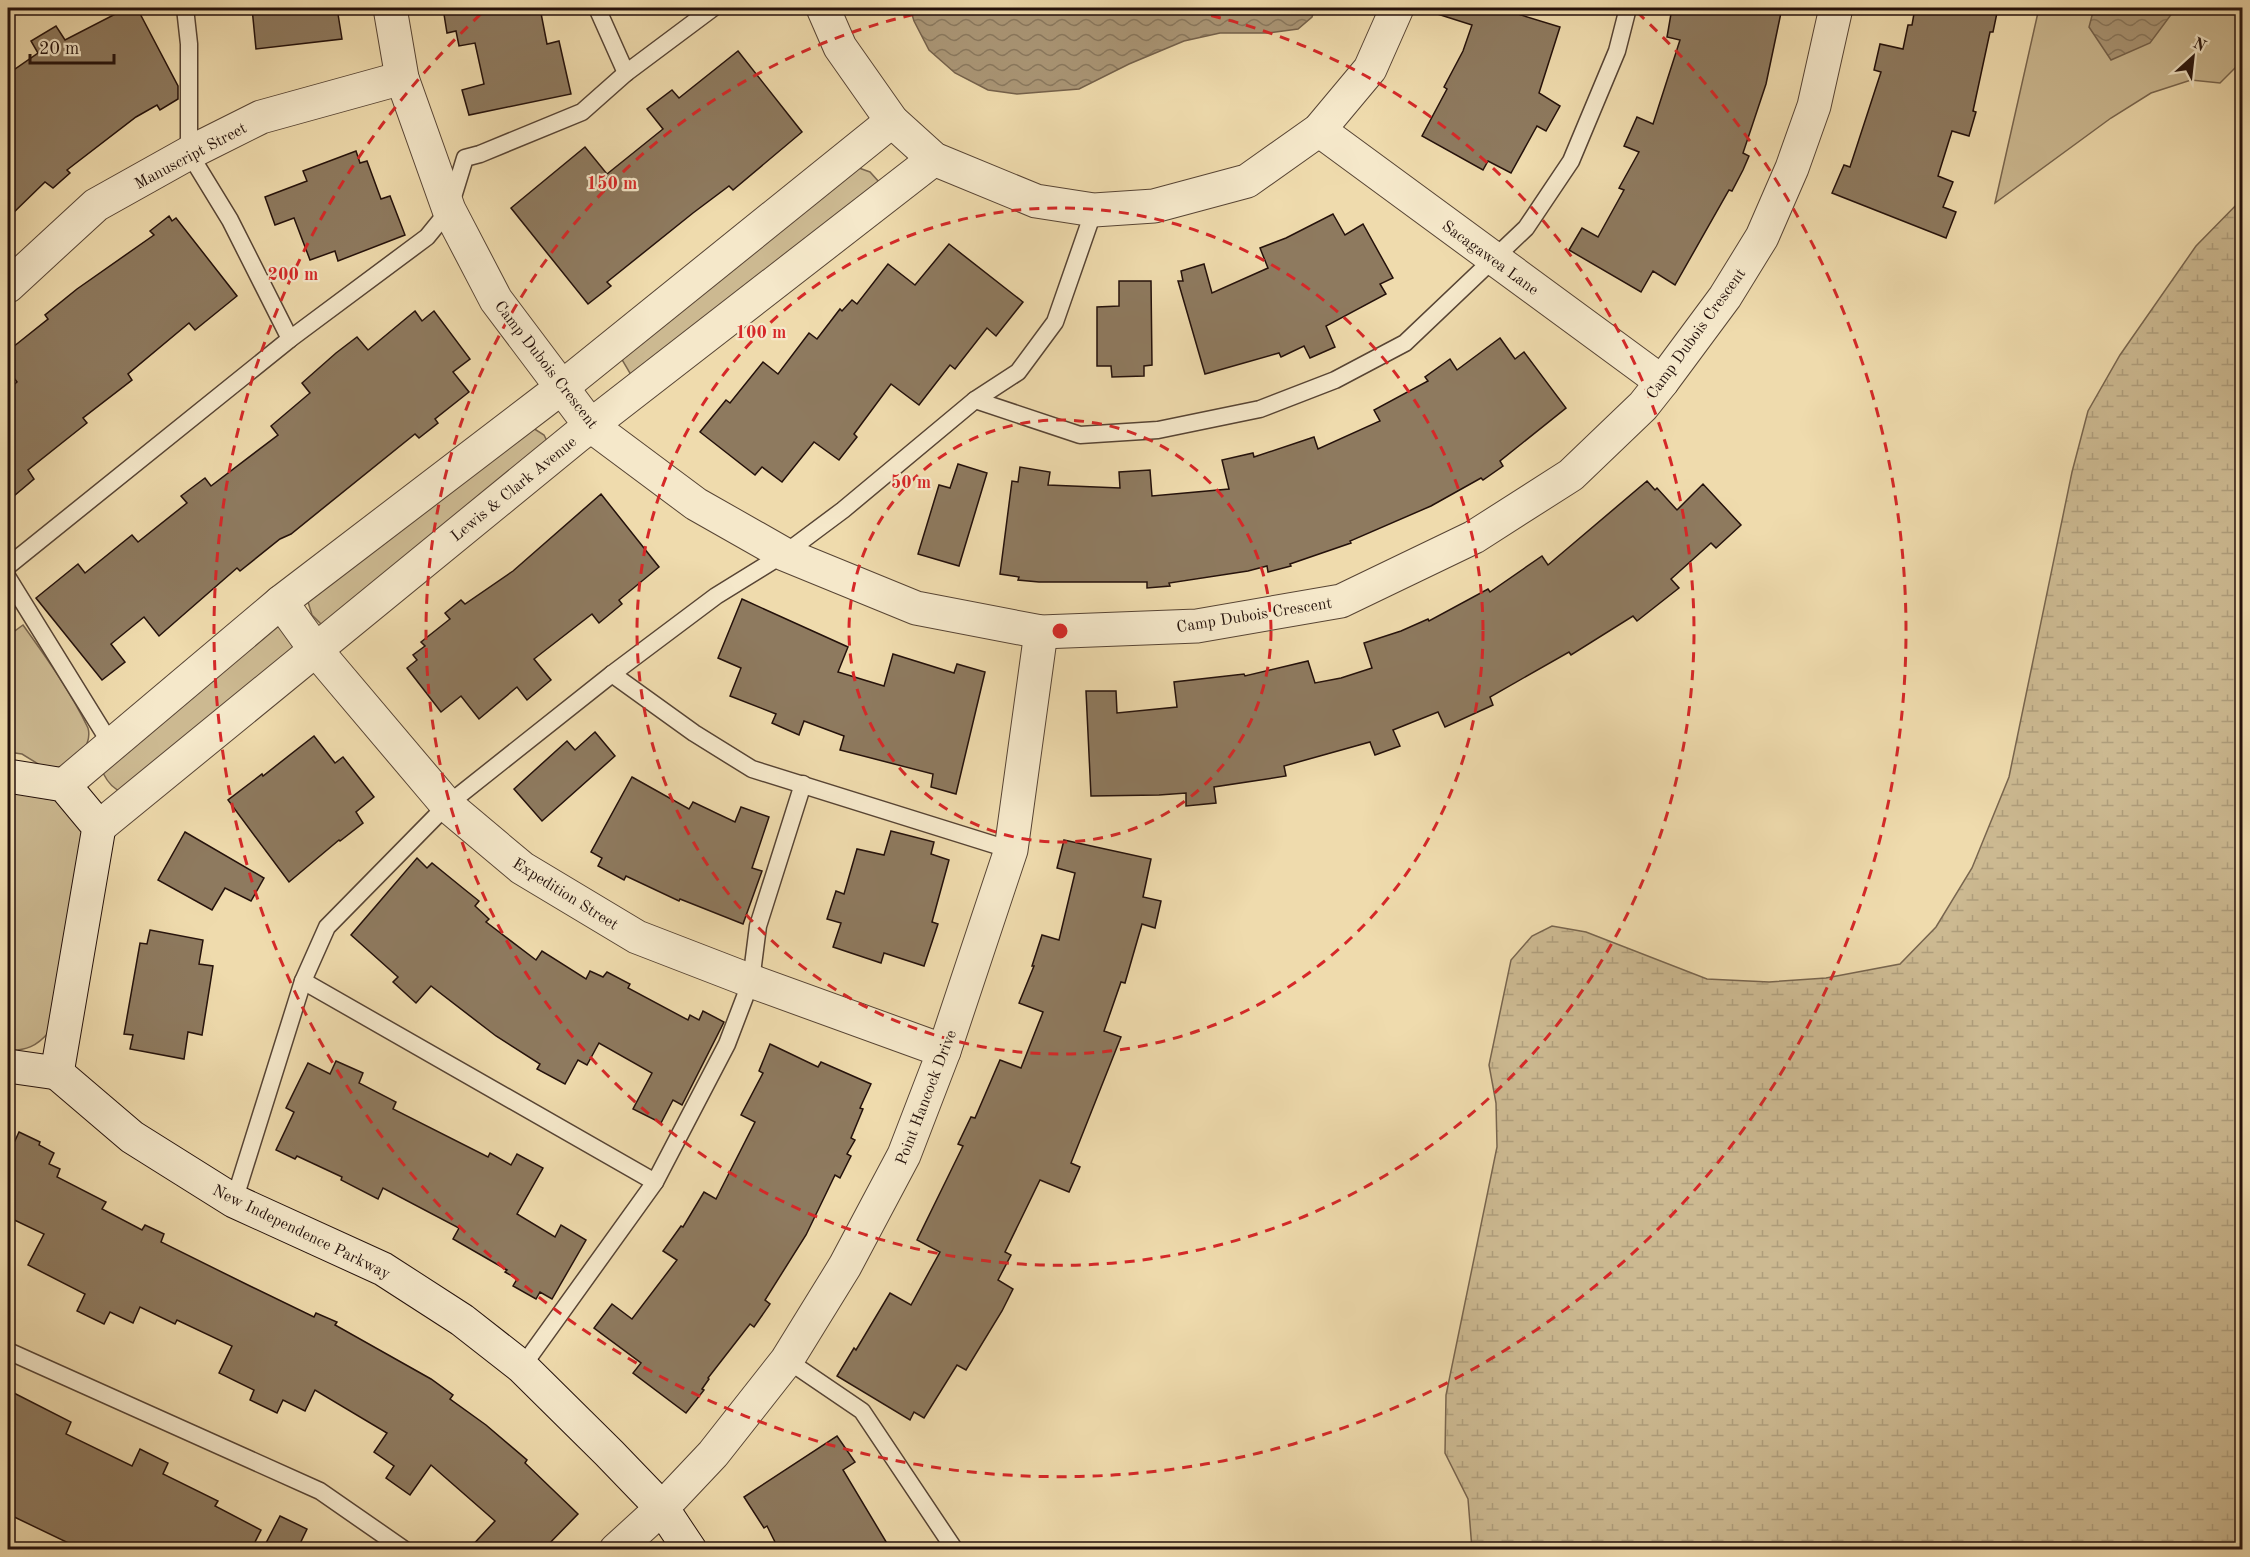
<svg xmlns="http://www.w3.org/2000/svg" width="2250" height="1557" font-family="'Old Standard TT',serif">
  <defs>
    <pattern id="wetland-marsh" width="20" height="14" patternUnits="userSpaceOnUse" patternTransform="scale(1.5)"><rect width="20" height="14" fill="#ccb991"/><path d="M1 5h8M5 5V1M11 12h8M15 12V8" fill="none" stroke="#af9e7c"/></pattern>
    <pattern id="water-waves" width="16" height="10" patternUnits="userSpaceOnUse" patternTransform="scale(1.5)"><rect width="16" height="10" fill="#aa9676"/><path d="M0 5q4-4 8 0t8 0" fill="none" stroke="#8a795f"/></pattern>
  </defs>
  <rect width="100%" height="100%" fill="#efdbad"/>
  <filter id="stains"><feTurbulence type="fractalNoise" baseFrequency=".00333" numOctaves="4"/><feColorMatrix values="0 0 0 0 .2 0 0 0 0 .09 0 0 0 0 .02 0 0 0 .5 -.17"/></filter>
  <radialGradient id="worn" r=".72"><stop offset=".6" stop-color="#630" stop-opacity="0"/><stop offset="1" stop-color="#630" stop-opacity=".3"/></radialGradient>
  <g fill="#ccb991" stroke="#78654e" stroke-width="1.5">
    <path d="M2039 8H2242V61L2220 83 2191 80 2151 93 2111 118 1995 203Z"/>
    <path d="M859 168 870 172 879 182 631 375 621 358Z"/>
    <path d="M533 428 544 435 547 441 322 625 312 615 308 602Z"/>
    <path d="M23 625C46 657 71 692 88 728 92 742 80 759 68 766 63 769 53 769 48 770L22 754 8 752V636Z"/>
    <path d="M283 626 299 643 122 792C113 789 107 781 103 773L273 628Z"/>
    <path d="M8 792 54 800 67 806 83 828 49 1032C37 1046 26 1051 8 1050Z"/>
  </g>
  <path fill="url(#wetland-marsh)" stroke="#78654e" stroke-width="1.5" d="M2242 199V1549H1472L1468 1499 1445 1453 1446 1395 1497 1147 1496 1103 1489 1065 1511 960 1532 936 1552 926 1586 932 1707 979 1769 982 1826 978 1900 964 1936 927 1972 868 2009 777 2072 472 2088 411 2120 355 2196 246Z"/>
  <g fill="url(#water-waves)" stroke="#74614b" stroke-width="1.5">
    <path d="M910 8H1315L1312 17 1298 29 1269 33H1220L1184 41 1129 64 1079 89 1017 94 988 90 955 73 929 50 914 21Z"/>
    <path d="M2094 8H2176L2150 43 2111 60 2089 27Z"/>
  </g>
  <g fill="#8e7a5f" stroke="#24110b" stroke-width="1.5">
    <path d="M127 8H137L178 86V99L160 110 157 105 136 117 67 170 70 173 53 188 45 182 8 218V74L38 53 31 41 56 26 65 40Z"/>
    <path d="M252 8H337L342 39 256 49Z"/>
    <path d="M443 8H540L547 44 559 41 571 94 469 115 462 90 484 84 475 43 459 46 456 31 447 33Z"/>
    <path d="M1432 8H1498L1560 27 1539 93 1560 106 1546 131 1537 126 1511 173 1488 161 1483 170 1422 136 1447 89 1444 87 1463 51 1472 25 1431 12Z"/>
    <path d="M1672 8H1782L1766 84 1743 153 1749 156 1743 170 1732 191 1729 190 1675 285 1653 271 1641 292 1569 250 1582 228 1598 237 1624 190 1619 188 1639 152 1624 146 1637 117 1653 124 1680 40 1667 37Z"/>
    <path d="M1915 8H1998L1993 32H1990L1973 111 1976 112 1969 136 1952 131 1938 176 1953 182 1943 207 1956 212 1946 238 1832 193 1844 165 1850 167 1881 72 1874 70 1880 44 1903 49 1908 25H1912Z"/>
    <path d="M738 51 802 132 733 190 729 186 693 213 607 282 611 286 588 304 511 208 585 147 607 174 663 129 647 109 672 90 679 98Z"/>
    <path d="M356 151 360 163 367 161 381 199 390 196 405 235 338 261 335 251 310 260 294 218 275 225 265 197 307 181 303 171Z"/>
    <path d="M1333 214 1345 235 1363 224 1393 278 1380 284 1386 294 1326 326 1335 347 1310 358 1304 346 1281 357 1279 353 1205 374 1178 281H1183L1181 271 1204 264 1212 293 1268 268 1260 248 1286 238Z"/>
    <path d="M169 216 172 221 176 218 237 296 195 330 189 323 128 374 132 380 83 418 87 423 28 470 34 479 8 501V390L17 382 8 370V351L48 319 45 315 77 289 154 235 150 231Z"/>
    <path d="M949 244 1023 302 996 336 987 328 955 369 950 365 919 405 891 384 854 434 857 437 839 460 814 442 782 482 762 467 755 475 700 432 726 400 730 403 763 362 778 374 809 333 817 339 840 309 842 311 852 300 857 304 888 264 915 285Z"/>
    <path d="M1119 281H1151L1152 365 1144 366V376L1112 377 1111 366H1097V307L1119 306Z"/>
    <path d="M415 311 422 321 434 311 470 359 453 372 469 392 435 419 438 423 419 438 415 434 291 534 280 539 240 571 237 568 159 636 144 617 111 644 125 662 102 680 36 598 78 564 85 573 132 535 138 542 187 503 181 496 205 478 211 486 278 435 271 426 310 393 302 383 336 353 357 337 368 350Z"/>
    <path d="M1500 338 1515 359 1524 352 1566 408 1500 461 1503 466 1483 480 1481 478 1431 506 1350 541 1351 543 1290 564 1291 566 1268 572 1267 566 1248 571 1169 583 1170 586 1147 588V582H1039L1018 580 1019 577 1000 574 1012 481 1018 482 1020 467 1050 472 1048 485 1120 488 1119 472 1150 470 1152 496 1229 489 1222 460 1253 453 1254 457 1314 437 1318 449 1380 421 1374 410 1428 381 1425 377 1450 359 1457 370Z"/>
    <path d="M958 464 987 473 959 566 918 554 939 485 950 488Z"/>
    <path d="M1647 481 1655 490 1657 488 1677 510 1703 484 1741 525 1716 548 1711 543 1671 579 1679 588 1637 621 1633 616 1571 655 1569 652 1490 697 1493 705 1445 727 1438 712 1393 730 1400 746 1375 755 1370 742 1284 766 1286 776 1214 787 1216 803 1186 806V793L1159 795 1091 796 1086 691H1116L1117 713 1177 707 1174 682 1244 674 1245 676 1308 661 1315 683 1341 678 1372 668 1364 643 1401 631 1428 619 1429 621 1488 589 1490 592 1542 556 1548 565Z"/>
    <path d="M601 494 659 567 619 600 622 604 599 623 592 614 534 659 551 680 527 700 517 687 479 719 461 696 441 712 407 668 417 660 413 655 425 646 421 642 450 619 445 613 461 600 465 604 513 571Z"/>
    <path d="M742 599 848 647 838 672 884 686 893 654 954 673 957 664 985 672 956 794 931 787 933 774 840 750 844 736 804 721 799 735 772 723 776 714 730 696 741 668 718 658Z"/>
    <path d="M595 732 615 756 542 821 514 789 567 741 575 750Z"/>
    <path d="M314 736 335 763 343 757 374 797 356 812 363 823 340 841 339 840 289 882 228 800 262 774 263 776Z"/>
    <path d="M632 777 689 809 693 802 735 822 741 807 769 817 752 868 762 871 743 924 680 899 679 901 626 876 624 880 598 866 602 858 591 852Z"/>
    <path d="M891 831 934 842 931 854 949 860 932 922 938 924 924 966 884 953 881 963 833 947 841 923 827 919 836 891 844 894 857 849 884 855Z"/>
    <path d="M185 832 264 878 251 901 225 888 212 910 158 880Z"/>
    <path d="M1064 840 1151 859 1143 897 1161 901 1155 928 1142 924 1125 983 1121 982 1104 1031 1121 1037 1071 1163 1080 1167 1069 1192 1040 1180 1005 1252 1011 1255 998 1280 1013 1289 1002 1311 966 1370 957 1365 924 1418 914 1412 910 1420 837 1376 854 1348 856 1350 890 1293 911 1305 940 1252 917 1240 963 1146 958 1144 971 1117 975 1118 1000 1060 1021 1068 1043 1012 1019 1003 1034 966H1032L1042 935 1059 940 1075 873 1057 868Z"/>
    <path d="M417 858 427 868 432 863 464 889 479 901 475 906 489 919 486 922 536 960 542 951 586 979 590 971 603 977 607 972 630 984 628 988 688 1020 690 1015 699 1020 703 1011 724 1022 682 1105 673 1100 661 1123 633 1109 652 1073 599 1043 587 1065 578 1060 565 1084 537 1069 540 1064 496 1036 431 986 416 1003 393 982 398 977 351 935Z"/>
    <path d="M150 930 203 940 199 964 213 966 202 1035 188 1032 184 1059 130 1049 133 1035 124 1034 140 943 147 944Z"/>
    <path d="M770 1044 818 1067 821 1062 871 1084 860 1108 863 1109 851 1138 855 1140 847 1154 851 1156 840 1178 835 1175 806 1235 765 1300 770 1304 754 1327 750 1324 708 1378 709 1379 702 1389 704 1390 686 1413 633 1373 641 1363 594 1328 612 1304 632 1319 677 1260 663 1251 681 1226 683 1227 704 1192 716 1199 755 1122 741 1115 763 1073 759 1071Z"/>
    <path d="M336 1061 363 1073 359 1083 396 1102 393 1109 488 1157 490 1153 511 1165 517 1154 543 1168 517 1214 555 1237 561 1225 586 1240 552 1299 540 1292 536 1299 513 1286 517 1279 505 1272 507 1270 453 1239 459 1228 383 1188 378 1199 341 1180 342 1177 297 1156 295 1159 276 1150 294 1112 286 1108 308 1063 330 1074Z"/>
    <path d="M19 1132 40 1142 39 1145 54 1153 49 1164 60 1169 57 1177 106 1202 102 1209 142 1230 145 1225 164 1234 161 1242 250 1286 314 1317 316 1313 337 1322 335 1325 431 1379 453 1395 450 1399 486 1425 527 1460 525 1463 578 1514 543 1550H468L495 1521 431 1465 410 1495 386 1478 394 1466 374 1452 387 1433 315 1390 305 1411 283 1400 277 1413 250 1400 254 1390 219 1373 232 1346 177 1320 175 1324 140 1307 133 1323 110 1312 104 1324 77 1311 85 1294 28 1265 44 1234 8 1217V1156Z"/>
    <path d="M8 1390 71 1422 66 1434 132 1466 140 1449 168 1463 163 1474 218 1501 215 1506 261 1530 251 1550H83L8 1514Z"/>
    <path d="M837 1436 855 1462 843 1470 891 1550H779L767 1526 764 1528 744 1497Z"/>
    <path d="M280 1516 307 1529 297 1550H279L266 1543Z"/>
  </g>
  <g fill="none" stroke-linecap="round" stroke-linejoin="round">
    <g stroke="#574434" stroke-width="19">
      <g id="lane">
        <path d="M185 8 189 44V153L230 220 290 339"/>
        <path d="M597 8 626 73"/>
        <path d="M975 400 1080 435 1158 430 1260 409 1335 380 1405 343 1526 228 1571 161 1617 51 1628 8"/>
        <path d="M8 566 290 339 427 237 449 210 465 158 480 154 582 112 626 73 713 8"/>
        <path d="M8 578 112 746"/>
        <path d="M612 674 694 733 752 769 1011 850"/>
        <path d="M303 981 655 1182"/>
        <path d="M234 1201 303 981 327 927 447 805 612 674 716 596 784 554 843 510 975 400 1018 372 1055 322 1094 210"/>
        <path d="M8 1351 320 1491 405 1550"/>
        <path d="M787 1360 862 1411 955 1550"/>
        <path d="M522 1367 655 1182 727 1044 751 981 758 926 803 784"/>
      </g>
    </g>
    <g stroke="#574434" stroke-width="35">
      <g id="street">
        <path d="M390 8 402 78 449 210 496 300 590 425 696 504 784 554 916 608 1041 632 1197 626 1341 601 1474 537 1571 475 1643 406 1662 382 1725 297 1762 237 1792 168 1814 106 1836 8"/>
        <path d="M823 8 840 47 892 121 934 159 1036 201 1094 210 1154 206 1247 181 1319 130 1370 69 1397 8"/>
        <path d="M1319 130 1662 382"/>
        <path d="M8 286 96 205 189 153 261 117 402 78"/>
        <path d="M281 602 315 649 447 805 522 868 637 937 751 981 944 1051"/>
        <path d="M64 785 281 602 561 388 892 121"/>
        <path d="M99 827 576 437 934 159"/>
        <path d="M616 1550 662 1508 713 1454 787 1360 845 1266 904 1155 944 1051 1011 850 1041 632"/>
      </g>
    </g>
    <g stroke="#24110b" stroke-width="35">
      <g id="secondary">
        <path d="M8 776 64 785 99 827 57 1073 8 1066"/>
        <path d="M57 1073 132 1137 234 1201 383 1269 462 1320 522 1367 609 1453 662 1508 690 1550"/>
      </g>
    </g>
    <use href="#lane" stroke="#f5e8ca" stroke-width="16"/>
    <use href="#street" stroke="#f5e8ca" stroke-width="33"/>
    <use href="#secondary" stroke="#f5e8ca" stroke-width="33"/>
  </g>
  <g fill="none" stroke="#d62828" stroke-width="3" stroke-dasharray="10 8">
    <circle cx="1060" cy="631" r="211"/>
    <circle cx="1060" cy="631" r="423"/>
    <path d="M1176 8A634 634 0 1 1 944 8"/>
    <path d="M1637 12A846 846 0 1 1 483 12"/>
  </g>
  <g text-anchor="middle" stroke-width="4.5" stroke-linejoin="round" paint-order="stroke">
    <g font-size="16" fill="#24110b" stroke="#f5e8ca">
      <text transform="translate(190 155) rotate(-28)" y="6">Manuscript Street</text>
      <text transform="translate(1491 257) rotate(36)" y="6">Sacagawea Lane</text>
      <text transform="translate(1695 333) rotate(-54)" y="6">Camp Dubois Crescent</text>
      <text transform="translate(547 364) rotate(52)" y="6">Camp Dubois Crescent</text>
      <text transform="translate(513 488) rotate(-39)" y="6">Lewis &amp; Clark Avenue</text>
      <text transform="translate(1254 614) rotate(-9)" y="6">Camp Dubois Crescent</text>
      <text transform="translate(566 893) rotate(32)" y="6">Expedition Street</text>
      <text transform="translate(925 1097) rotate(-69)" y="6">Point Hancock Drive</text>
      <text transform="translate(302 1231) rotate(26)" y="6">New Independence Parkway</text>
    </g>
  </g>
  <circle cx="1060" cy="631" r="9" fill="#d62828" stroke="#f5e8ca" stroke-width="3"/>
  <g font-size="18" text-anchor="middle" font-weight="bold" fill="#d62828" stroke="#f5e8ca" stroke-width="4.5" stroke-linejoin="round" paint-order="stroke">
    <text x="612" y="189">150 m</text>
    <text x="293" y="280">200 m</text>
    <text x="761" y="338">100 m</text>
    <text x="911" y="488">50 m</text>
  </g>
  <rect width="2250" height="1557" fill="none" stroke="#efdbad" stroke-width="30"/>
  <rect x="9" y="9" width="2232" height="1539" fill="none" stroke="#24110b" stroke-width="3"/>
  <rect x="15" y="15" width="2220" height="1527" fill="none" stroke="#24110b" stroke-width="1.5"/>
  <g transform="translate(2193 57) rotate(27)" stroke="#f5e8ca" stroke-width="4.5" paint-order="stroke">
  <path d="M0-4.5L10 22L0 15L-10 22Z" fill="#24110b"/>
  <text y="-9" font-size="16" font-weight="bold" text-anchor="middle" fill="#24110b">N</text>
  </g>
  <path d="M30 54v9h84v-9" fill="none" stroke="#24110b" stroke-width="3"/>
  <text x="39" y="54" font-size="18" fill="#24110b" stroke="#f5e8ca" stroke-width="4.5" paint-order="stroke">20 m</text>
  <rect width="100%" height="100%" filter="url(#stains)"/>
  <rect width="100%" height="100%" fill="url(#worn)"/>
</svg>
